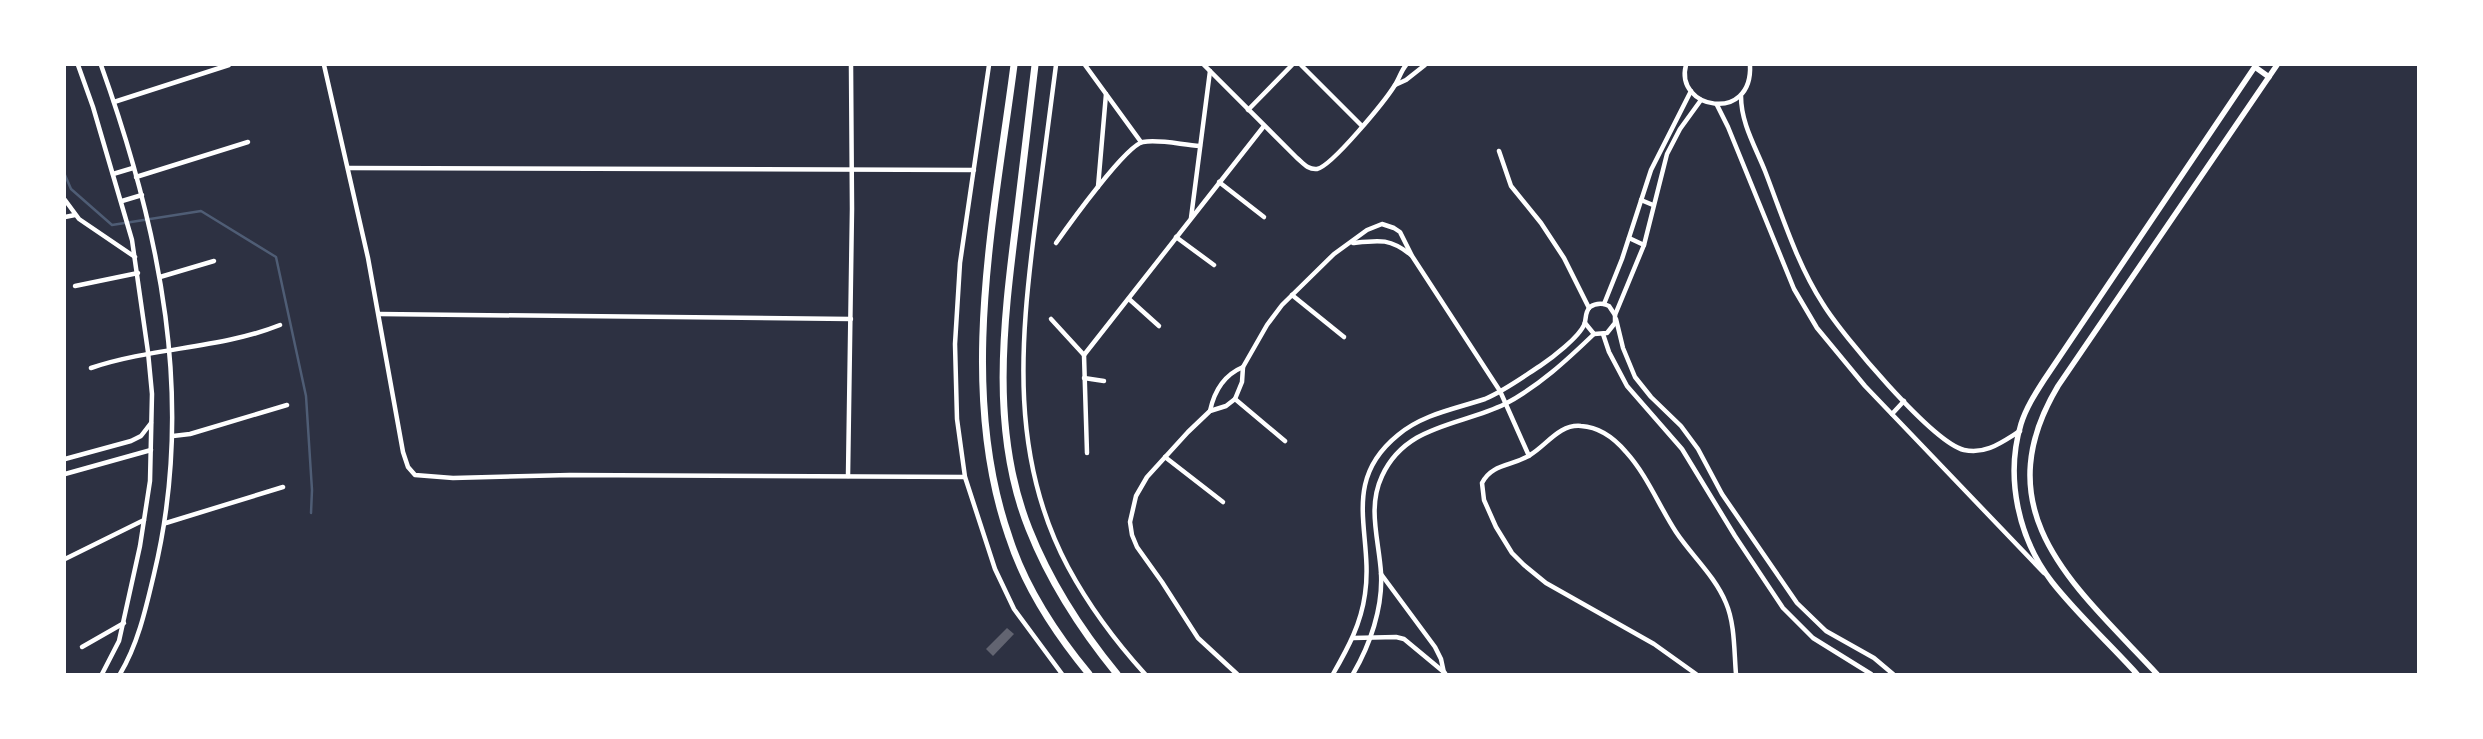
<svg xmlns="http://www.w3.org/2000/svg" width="2483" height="739" font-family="'Source Sans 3',sans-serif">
  <rect width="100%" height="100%" fill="#2d3142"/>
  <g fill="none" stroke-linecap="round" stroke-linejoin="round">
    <path stroke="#4f5d75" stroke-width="2.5" d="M65 175 71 189 112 225 201 211 276 257 306 396 312 490 311 513"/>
  </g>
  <path fill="#626471" d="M1007 628 1014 634 993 656 986 649Z"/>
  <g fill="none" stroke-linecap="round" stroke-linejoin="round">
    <g stroke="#fff" stroke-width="4.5">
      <path d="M78 65 93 107 132 240 148 352 152 394 150 481 140 546 119 641 102 674"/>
      <path d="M101 65C160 230 196 400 154 574 146 608 138 644 120 674"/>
      <path d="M324 65 368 258 403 452 408 467 415 475 453 478 570 475 965 477"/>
      <path d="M989 65 960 263 955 344 957 419 965 477 995 569 1014 609 1062 674"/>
      <path d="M1056 65C1049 119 1042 173 1035 226 1020 344 1010 458 1068 567 1089 606 1115 641 1145 674"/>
      <path d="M1085 65 1141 142"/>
      <path d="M1204 65 1297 158C1303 163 1308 170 1317 169 1332 166 1385 101 1395 85 1399 79 1401 71 1406 65"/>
      <path d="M1301 65 1362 126"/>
      <path d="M1686 65C1674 109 1753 124 1750 65"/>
      <path d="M1395 85 1406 80 1425 65"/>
      <path d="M1741 96C1741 123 1755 146 1765 171 1782 215 1797 264 1823 304 1842 335 1932 442 1964 450 1986 455 2002 442 2020 431"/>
      <path d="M114 102 229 65"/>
      <path d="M1717 105 1728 127 1794 289 1817 328 1865 386 2044 573"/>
      <path d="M1248 110 1292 65"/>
      <path d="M1499 151 1511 186 1541 223 1564 258 1589 308"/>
      <path d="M349 168 974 170"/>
      <path d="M113 174 133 168"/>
      <path d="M136 177 248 142"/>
      <path d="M1219 182 1264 217"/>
      <path d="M1098 187 1106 94"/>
      <path d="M65 200 79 219 135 257"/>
      <path d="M1641 200 1653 205"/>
      <path d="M122 201 142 195"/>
      <path d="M65 217 75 215"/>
      <path d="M1191 218 1210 71"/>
      <path d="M1176 237 1214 265"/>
      <path d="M1629 238 1644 245"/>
      <path d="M1056 243C1068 226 1126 145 1143 142 1160 139 1182 145 1200 146"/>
      <path d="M1353 243C1379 240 1390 238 1411 255"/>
      <path d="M160 277 214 261"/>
      <path d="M75 286 138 273"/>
      <path d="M1292 295 1344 337"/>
      <path d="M1129 299 1159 326"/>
      <path d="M1604 304 1622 259 1651 170 1691 91"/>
      <path d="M1604 304 1609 306 1615 315"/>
      <path d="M379 314 851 319"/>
      <path d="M1051 319 1084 355 1087 453"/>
      <path d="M1616 319 1623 348 1635 377 1651 397 1681 426 1698 449 1722 494 1797 603 1826 631 1874 658 1893 674"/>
      <path d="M1585 323 1594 334 1607 333 1615 323V315L1644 245 1667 154 1680 129 1701 100"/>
      <path d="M1603 334 1609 352 1627 386 1682 449 1735 536 1783 608 1813 638 1871 674"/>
      <path d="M1084 355 1264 126"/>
      <path d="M91 368C153 347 220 349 280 325"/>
      <path d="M1084 378 1104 381"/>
      <path d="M1235 399 1285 441"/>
      <path d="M1210 411C1214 392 1224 375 1243 367"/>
      <path d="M1892 414 1904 401"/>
      <path d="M173 436 190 434 287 405"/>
      <path d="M1165 457 1223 502"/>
      <path d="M65 459 131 441 141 436 151 423"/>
      <path d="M65 474 151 450"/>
      <path d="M848 476 852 209 851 65"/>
      <path d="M166 523 283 487"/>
      <path d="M65 559 144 520"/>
      <path d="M1381 574 1435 647 1441 659 1444 673"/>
      <path d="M1353 638 1396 637 1404 639 1445 673"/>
      <path d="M82 647 124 623"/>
      <path d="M1237 674 1198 638 1162 582 1137 547 1132 535 1130 522 1136 496 1147 477 1188 432 1210 411 1226 406 1235 399 1242 382 1243 367 1267 325 1282 305 1334 254 1367 230 1382 224 1394 228 1400 232 1412 256 1500 391 1529 456"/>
      <path d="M1333 674C1348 648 1361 624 1365 594 1374 534 1339 483 1398 435 1423 414 1455 409 1485 399 1504 391 1523 377 1540 366 1552 358 1579 337 1584 325 1587 319 1584 313 1590 307 1594 304 1598 303 1604 304"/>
      <path d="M1353 674C1370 645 1383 608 1381 573 1379 540 1367 508 1382 476 1406 424 1460 426 1505 404 1539 386 1567 360 1594 334"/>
      <path d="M1696 674 1654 644 1546 583 1524 565 1512 553 1496 527 1484 500 1482 483C1492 463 1514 466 1530 455 1547 445 1559 424 1581 426 1599 427 1615 439 1626 452 1647 475 1659 506 1676 532 1692 556 1715 576 1726 603 1735 624 1734 651 1736 674"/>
    </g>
    <g stroke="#fff" stroke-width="5.5">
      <path d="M2255 67 2269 77"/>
      <path d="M2137 674C2109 643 2078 615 2052 582 2018 538 2005 477 2021 424 2026 408 2035 394 2044 380L2256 65"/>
      <path d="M2157 674C2076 587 1982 513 2058 386L2277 65"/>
    </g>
    <g stroke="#fff" stroke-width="7">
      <path d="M1014 65C994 218 957 388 1009 537 1025 587 1056 634 1089 674"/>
      <path d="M1035 65C1029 115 1023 165 1017 215 1004 319 989 429 1029 529 1050 582 1081 630 1117 674"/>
    </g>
  </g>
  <rect width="2483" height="739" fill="none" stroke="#ffffff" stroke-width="132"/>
</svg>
